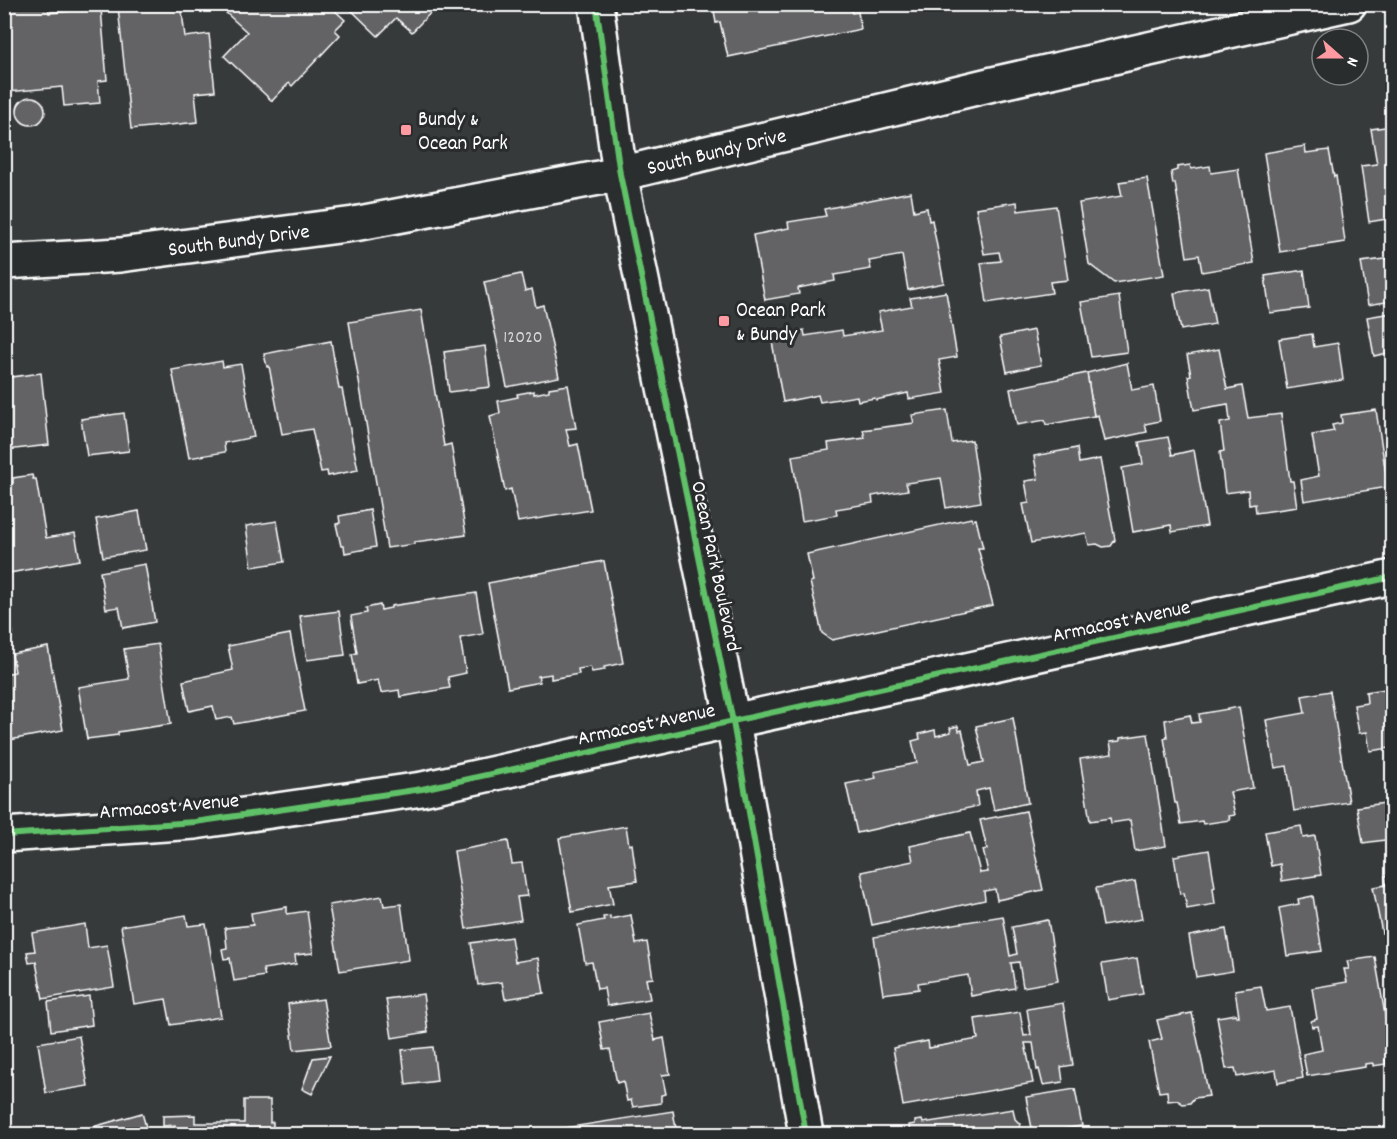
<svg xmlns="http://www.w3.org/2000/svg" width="1397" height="1139" font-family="Dekko,sans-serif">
  <rect width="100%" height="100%" fill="#373a3b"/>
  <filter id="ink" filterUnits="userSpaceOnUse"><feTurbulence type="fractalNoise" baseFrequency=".0167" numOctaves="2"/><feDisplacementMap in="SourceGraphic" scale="12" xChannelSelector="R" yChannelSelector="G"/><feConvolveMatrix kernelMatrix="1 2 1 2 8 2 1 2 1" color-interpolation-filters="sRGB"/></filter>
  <g filter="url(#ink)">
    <g fill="#636465" stroke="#fff" stroke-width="1.5">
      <path d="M4 4H44V7H49V13L101 9 107 80 98 81 100 103 64 106 62 87 7 92Z"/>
      <path d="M144 4H181L185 37 209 34 215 91 195 93 198 122 131 129 118 7Z"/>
      <path d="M231 4H328L345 20 335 30 340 35 292 86 289 83 272 101 224 56 247 32 225 12Z"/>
      <path d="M345 4H438V5L412 32 396 18 378 36Z"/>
      <path d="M713 4H754L755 9 775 4H850L852 13 858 12 861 29 728 57 720 22 716 23Z"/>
      <circle cx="31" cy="111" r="14"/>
      <path d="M1392 126V218L1369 222 1361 166 1377 164 1371 129Z"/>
      <path d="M1305 146 1306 153 1329 150 1334 177 1336 176 1345 242 1280 252 1264 153Z"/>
      <path d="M1190 165 1191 169 1210 166 1211 173 1238 169 1254 263 1202 272 1199 255 1187 257 1175 183 1173 184 1171 172 1177 170V167Z"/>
      <path d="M1147 178 1164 275 1114 283 1089 264 1079 203 1122 196 1119 182Z"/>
      <path d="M911 192 914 211 927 208 929 221 932 220 944 283 908 290 902 255 869 261 871 269 834 275 835 281 798 288 799 294 765 300 753 235 789 228 788 222 826 216 824 209Z"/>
      <path d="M1017 202 1018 211 1056 206 1068 280 1050 282 1052 293 987 303 981 263 1001 261 999 252 984 254 976 208Z"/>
      <path d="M1392 258V301L1368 305 1361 262Z"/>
      <path d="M1304 270 1309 308 1270 313 1265 276Z"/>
      <path d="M521 274 525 291 532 289 536 307 543 305 559 377 507 387 484 282Z"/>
      <path d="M1208 287 1215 324 1181 330 1174 293Z"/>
      <path d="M946 292 957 357 939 360 945 393 909 399 908 393 876 400 875 398 858 401 857 396 820 402 818 395 783 402 771 336 804 330 805 336 842 330 843 336 882 330 878 312 912 306 910 298Z"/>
      <path d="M1119 296 1127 352 1091 357 1081 302Z"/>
      <path d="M421 310 444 446 451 444 466 535 414 542 415 544 387 548 349 322Z"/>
      <path d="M1392 313V352L1374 356 1367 317Z"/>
      <path d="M1034 330 1041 365 1007 372 1000 337Z"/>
      <path d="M1312 334 1314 347 1338 343 1343 380 1287 389 1279 339Z"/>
      <path d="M331 341 339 389H342L358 470 328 476 327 471 321 472 312 429 282 434 269 366 267 367 264 354Z"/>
      <path d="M485 346 490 387 449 392 444 352Z"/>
      <path d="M1219 349 1227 389 1242 386 1248 418 1281 414 1290 481H1293L1297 507 1256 513 1255 504 1249 505 1248 490 1225 493 1220 452 1224 451 1220 423 1230 421 1228 404 1194 410 1188 376 1191 375 1187 355Z"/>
      <path d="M222 361 223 367 241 364 254 437 224 443 225 452 189 458 172 370Z"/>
      <path d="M1127 363 1132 390 1154 386 1160 421 1145 424 1147 432 1104 441 1098 415 1094 416 1087 373Z"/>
      <path d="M41 373 49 445 7 450 4 431V378Z"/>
      <path d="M1087 373 1094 416 1046 425 1045 420 1017 425 1010 389Z"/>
      <path d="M568 385 576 428 566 429 570 446 578 444 591 510 518 522 511 489 505 491 490 416 500 413 498 401 518 397 517 394 534 391V394L549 391V388Z"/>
      <path d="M947 410 952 443 972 440 981 502 946 508 941 478 906 483 908 490 872 496 873 503 836 509 837 515 802 521 792 456 829 450 828 443 865 438 863 430 914 423 912 415Z"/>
      <path d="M1376 410 1388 487 1304 501 1301 480 1319 476 1312 435 1334 431 1332 425 1342 423 1341 415Z"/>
      <path d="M124 413 129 451 87 456 81 419Z"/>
      <path d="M1168 437 1172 455 1194 450 1207 526 1172 532 1171 525 1133 532 1122 468 1143 464 1139 442Z"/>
      <path d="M1077 448 1079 463 1100 459 1115 540 1111 546 1103 547 1097 544 1089 545 1086 533 1031 543 1023 504 1029 503 1025 481 1038 479 1034 456Z"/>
      <path d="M32 475 33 479H36L46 538 75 533 80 560 4 574V484L13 483V478Z"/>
      <path d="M370 510 376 547 345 553 344 546H341L336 524 340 523 339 516Z"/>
      <path d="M139 511 146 550 103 557 96 519Z"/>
      <path d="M971 518 972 520 976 519 983 548H978L993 605 832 640 822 633 810 582 813 581 807 554Z"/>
      <path d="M277 521 284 562 252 567 246 526Z"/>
      <path d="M604 561 623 663 604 667 605 670 592 672 590 667 578 669 579 674 551 679V674L538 676 540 682 508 688 488 583Z"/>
      <path d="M145 564 155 622 123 628 119 607 106 609 100 572Z"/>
      <path d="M4 590 13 633 4 634Z"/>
      <path d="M476 593 483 634 460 638 466 673 448 677 450 688 400 697 399 690 381 693 378 680 357 684 352 654 357 653 351 616 367 613 366 608 380 605 381 610 391 608V606Z"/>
      <path d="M339 611 345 655 307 660 300 616Z"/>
      <path d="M290 634 305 711 234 724 232 717 216 720 213 706 189 711 183 681 233 670 228 646Z"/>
      <path d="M158 644 171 724 118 732V735L87 739 78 687 129 679 124 649Z"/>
      <path d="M48 647 63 730 4 741V674L15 672 12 654Z"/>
      <path d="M1392 688V788L1388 765 1392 764 1390 748 1370 751 1367 732 1359 733 1354 705 1367 703 1366 692Z"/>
      <path d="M1330 691 1349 802 1294 811 1287 766 1275 768 1266 720 1305 713 1302 696Z"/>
      <path d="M1239 707 1253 788 1230 792 1235 815 1229 816 1230 820 1203 824 1202 821 1181 824 1177 803H1175L1164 738 1167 737 1165 720 1190 715 1192 723 1200 722 1199 714Z"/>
      <path d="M1013 718 1028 803 994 810 989 788 976 791 978 806 857 833 846 784 876 778 874 772 917 763 912 741 920 739 919 734 935 730 936 736 951 732 950 728 958 726 959 731 962 730 970 765 984 762 976 726Z"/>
      <path d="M1148 734 1166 846 1135 851 1130 820 1111 823 1110 818 1090 821 1080 759 1112 754 1110 742 1120 741V738Z"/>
      <path d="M1392 802V839L1363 843 1357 807Z"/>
      <path d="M1026 811 1043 890 997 900 995 889 984 891 985 900 872 925 861 872 913 861 910 846 970 833 980 873 988 872 983 850 987 849 980 820Z"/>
      <path d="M626 826 629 845 632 844 637 881 609 885 613 904 572 912 559 838Z"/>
      <path d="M1301 826 1303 838 1315 836 1321 875 1282 881 1280 864 1271 866 1265 832Z"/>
      <path d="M508 841 512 864 522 863 527 896 517 897 521 920 466 929 454 851Z"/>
      <path d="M1209 850 1215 887 1213 888 1215 904 1187 909 1184 893 1180 894 1174 856Z"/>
      <path d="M1392 875V931L1382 933 1373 887 1386 885 1385 876Z"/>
      <path d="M1135 881 1142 919 1103 926 1096 888Z"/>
      <path d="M382 896 384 906 401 904 409 960 340 971 329 905Z"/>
      <path d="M1313 896 1322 951 1287 956 1279 908 1299 904 1298 899Z"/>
      <path d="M287 907V914L307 911 313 953 295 955 296 964 263 969 265 976 234 981 230 958 224 959 222 949 227 948 225 928 253 925 251 913Z"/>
      <path d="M186 915 188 926 206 924 221 1017 171 1025 166 999 134 1004 121 926Z"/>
      <path d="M631 915 636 944 647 942 653 978 646 979 650 999 607 1006 604 988 597 989 592 962 585 963 578 925 604 920 603 917 610 916V919Z"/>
      <path d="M1003 916 1010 956 1017 954 1012 927 1048 920 1058 981 1023 987 1019 962 1011 963 1015 988 971 996 968 975 918 983 919 989 883 994 874 937Z"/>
      <path d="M85 924 88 948 107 945 114 987 43 999 36 962 29 963 27 952 35 951 32 933Z"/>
      <path d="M1226 929 1233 971 1196 977 1189 936Z"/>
      <path d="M511 937 515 962 538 958 544 993 505 999 502 982 478 985 471 943Z"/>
      <path d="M1375 957 1389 1038 1391 1037 1392 1059 1385 1060 1386 1064 1373 1066V1063L1365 1064V1067L1307 1076 1303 1054 1322 1050 1318 1026 1312 1027 1311 1021 1317 1019 1312 988 1347 982 1344 969H1349L1347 961Z"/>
      <path d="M1137 958 1143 994 1108 1000 1102 964Z"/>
      <path d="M1261 986 1266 1011 1290 1007 1303 1078 1278 1083 1276 1070 1237 1077 1235 1068 1226 1069 1217 1017 1236 1014V1016H1239L1235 990Z"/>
      <path d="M423 994 428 1032 392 1038 386 999Z"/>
      <path d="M89 996 92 1025 51 1031 48 1002Z"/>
      <path d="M323 999 331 1046 294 1050 288 1004Z"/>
      <path d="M1063 1003 1073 1065 1061 1067 1063 1082 1043 1085 1039 1069 1037 1070 1033 1043H1025L1033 1083 903 1106 893 1048 928 1041 929 1048 978 1039 975 1019 1020 1012 1024 1036 1031 1035 1027 1009Z"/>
      <path d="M649 1013 655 1040 664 1038 670 1074 662 1075 666 1094 661 1095V1103L633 1107 631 1100 627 1101 623 1081 617 1083 610 1049 604 1050 599 1022Z"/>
      <path d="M1192 1013 1209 1096 1194 1098 1190 1103 1183 1104 1177 1100 1168 1101 1167 1091 1159 1092 1149 1042 1162 1039 1157 1020Z"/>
      <path d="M79 1036 88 1086 46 1093 38 1043Z"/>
      <path d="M433 1047 437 1081 406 1085 402 1050Z"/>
      <path d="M330 1056 312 1094 302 1089 313 1058Z"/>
      <path d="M1075 1089 1082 1126 1033 1134 1026 1097Z"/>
      <path d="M244 1100H270V1123L273 1122V1134H175V1125L163 1126V1116L195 1115V1123H244Z"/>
      <path d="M1013 1109 1015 1119 1020 1124 1018 1134H910L909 1125 915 1124V1121L922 1120 923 1123Z"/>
      <path d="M673 1111 677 1134H559L558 1129Z"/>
      <path d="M142 1113 148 1134H68Z"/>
    </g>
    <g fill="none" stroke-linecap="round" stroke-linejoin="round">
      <g stroke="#fff" stroke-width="38">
        <g id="minor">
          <path d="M596 4 620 174"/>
          <path d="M4 835 195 822 422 789 1392 577"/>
        </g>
      </g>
      <g stroke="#fff" stroke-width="38">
        <g id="major">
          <path d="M620 174 733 722 806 1134"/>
          <path id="s1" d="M4 262 120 255 354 224 620 174 993 84 1349 4"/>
        </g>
      </g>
      <use href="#minor" stroke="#2a2d2e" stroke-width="33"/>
      <use href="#major" stroke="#2a2d2e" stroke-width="33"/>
      <g stroke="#2a2d2e" stroke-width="10">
        <g id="cycleway">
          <path d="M596 4 620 174 733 722 806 1134"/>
          <path d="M4 835 195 822 422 789 1392 577"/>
        </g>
      </g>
      <use href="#cycleway" stroke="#61c268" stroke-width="6"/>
    </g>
  </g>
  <g fill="#ff9aa2" stroke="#2a2d2e" stroke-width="2">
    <rect x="400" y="124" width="12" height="12" rx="3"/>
    <rect x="718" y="315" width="12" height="12" rx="3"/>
  </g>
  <g text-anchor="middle" stroke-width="6" stroke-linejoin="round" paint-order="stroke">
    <g font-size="18" fill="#d8d8d8">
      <text x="523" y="342">12020</text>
    </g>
    <g font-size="21" fill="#fff" stroke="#2a2d2e" text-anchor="start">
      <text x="418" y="125">Bundy &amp;<tspan x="418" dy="24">Ocean Park</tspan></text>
      <text x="736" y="316">Ocean Park<tspan x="736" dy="24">&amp; Bundy</tspan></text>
    </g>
    <g font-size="21" fill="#fff" stroke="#2a2d2e">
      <text dy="7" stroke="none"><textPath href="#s1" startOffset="722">South Bundy Drive</textPath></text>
      <text dy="7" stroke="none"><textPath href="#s1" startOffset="236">South Bundy Drive</textPath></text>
      <text transform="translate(717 566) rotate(78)" y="7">Ocean Park Boulevard</text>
      <text transform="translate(1121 620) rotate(-12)" y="7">Armacost Avenue</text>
      <text transform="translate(646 723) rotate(-12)" y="7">Armacost Avenue</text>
      <text transform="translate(169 805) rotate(-5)" y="7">Armacost Avenue</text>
    </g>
  </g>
  <rect width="1397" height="1139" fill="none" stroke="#2a2d2e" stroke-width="24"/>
  <rect x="12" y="12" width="1373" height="1115" fill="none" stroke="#fff" stroke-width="2" filter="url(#ink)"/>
  <g transform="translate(1340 57) rotate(111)"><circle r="28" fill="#2a2d2e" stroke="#7f8182" stroke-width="1.5"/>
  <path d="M0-4.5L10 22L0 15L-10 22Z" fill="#ff9aa2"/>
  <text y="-9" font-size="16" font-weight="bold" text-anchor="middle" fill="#ffffff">N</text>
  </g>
</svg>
